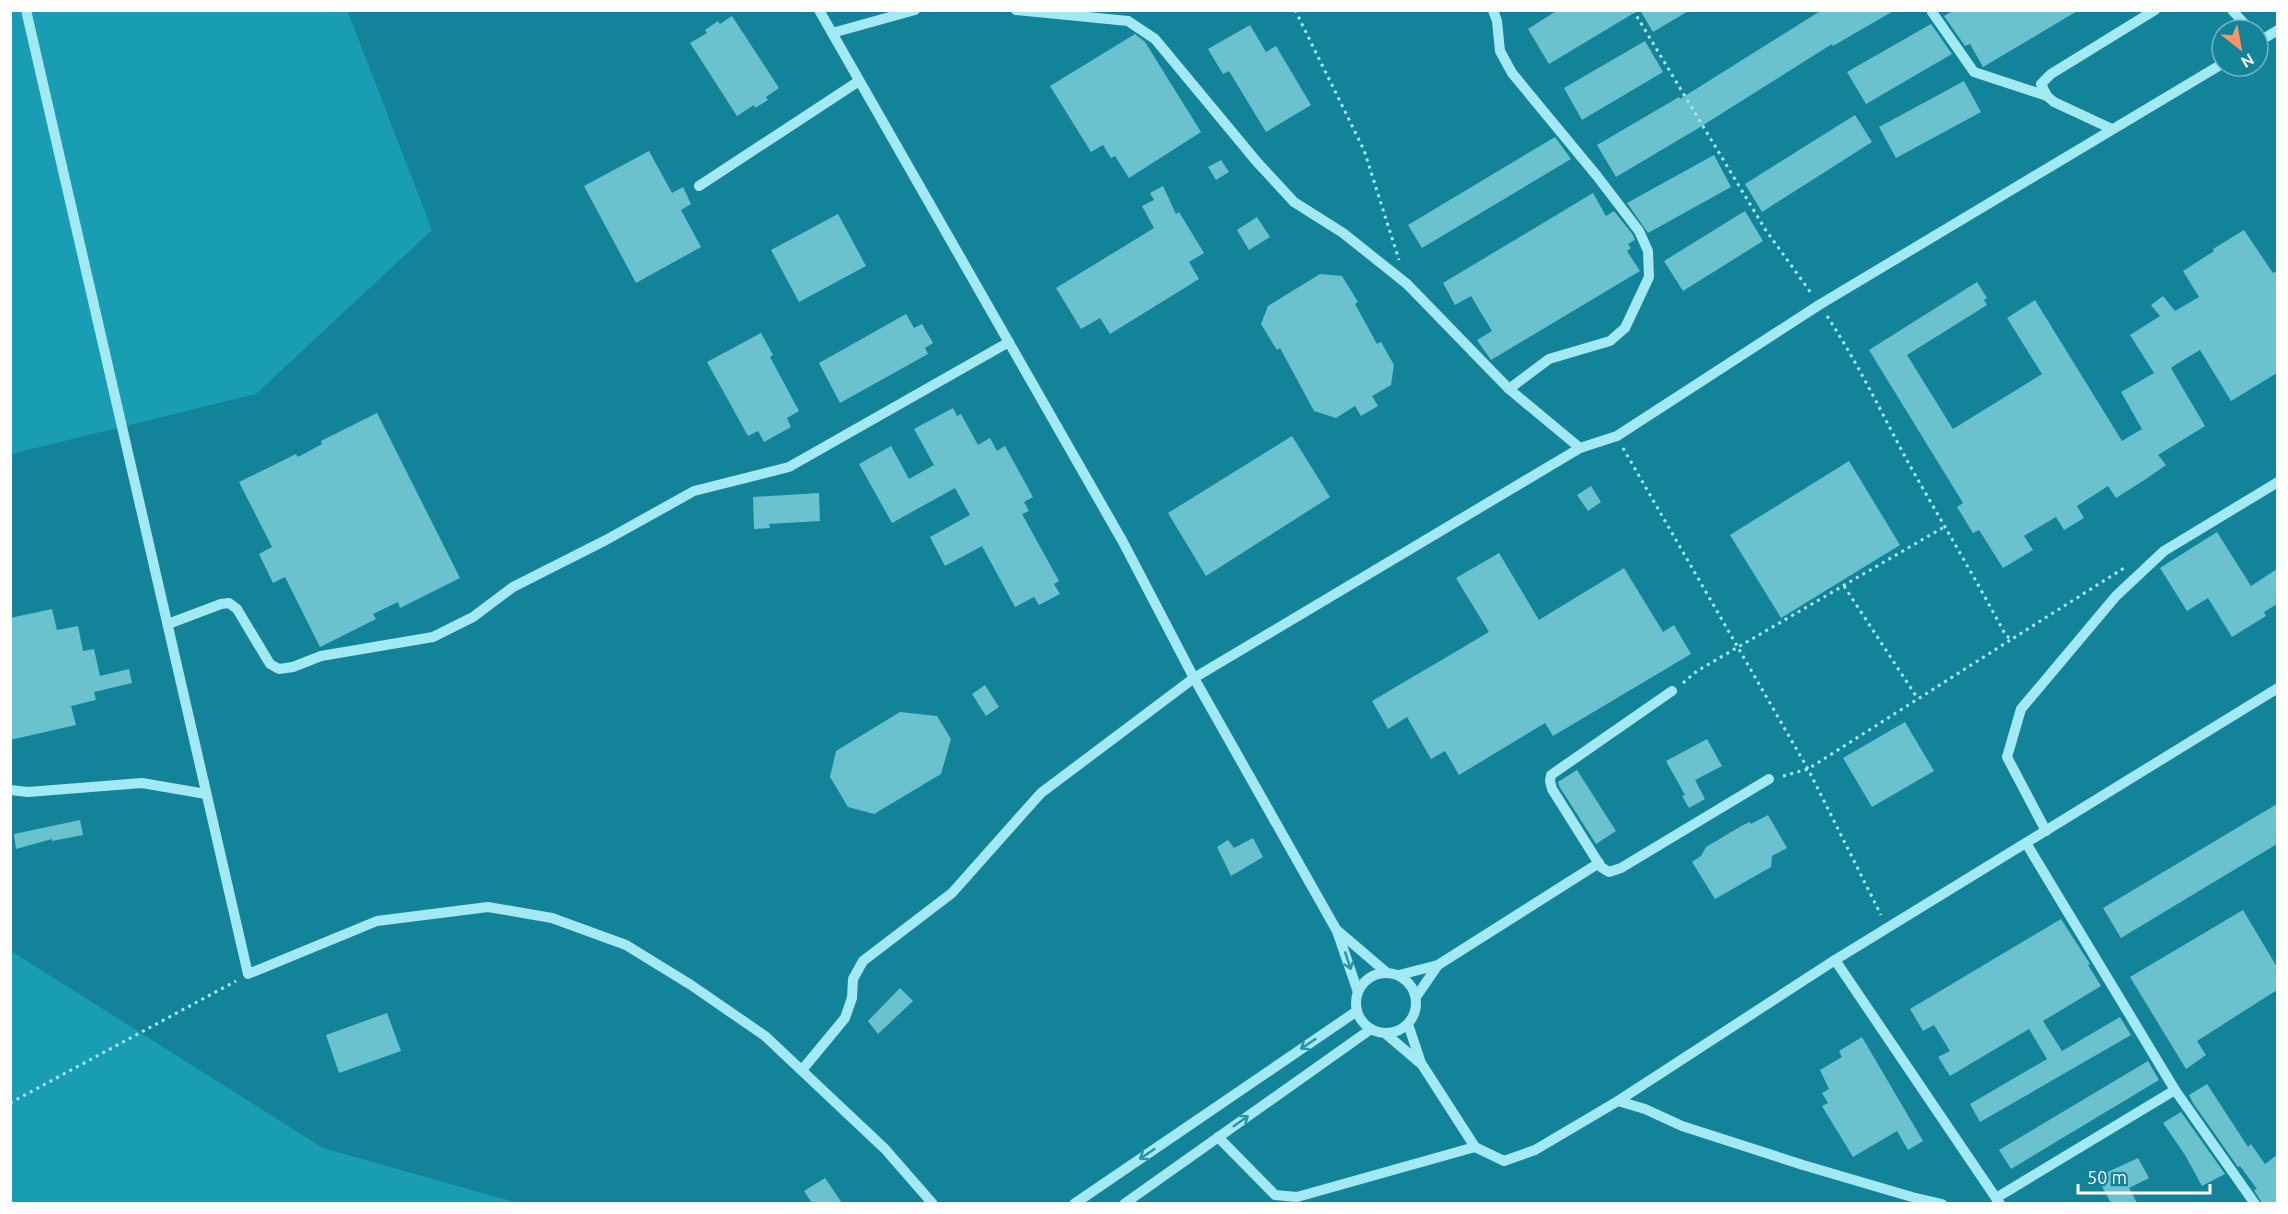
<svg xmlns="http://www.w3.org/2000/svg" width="2288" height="1214" font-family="Ubuntu,sans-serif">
  <rect width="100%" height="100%" fill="#128398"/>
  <g fill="#199db2">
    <path d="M272 10 348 12 432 230 256 394 11 454 10 11Z"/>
    <path d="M11 951 323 1148 518 1203H11Z"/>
  </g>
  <g fill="#6bc2cf">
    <path d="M1558 10H1639L1549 64 1528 29Z"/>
    <path d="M1640 10H1690L1653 32Z"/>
    <path d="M1822 10H1895L1833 46 1832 44 1697 129 1616 177 1597 145 1679 97 1680 99Z"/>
    <path d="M1954 10H2079L1983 67 1970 44 1965 46 1944 16Z"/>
    <path d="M732 16 779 88 766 97 768 100 755 108 754 105 737 116 690 43 707 33 705 30 718 21 720 24Z"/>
    <path d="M1931 24 1952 54 1866 104 1847 72Z"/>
    <path d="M1250 25 1266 52 1276 46 1311 105 1266 132 1229 71 1223 74 1208 49Z"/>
    <path d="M1135 34 1145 42 1201 132 1129 178 1115 156 1111 158 1103 145 1091 152 1050 86Z"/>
    <path d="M1645 41 1663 72 1582 120 1564 88Z"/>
    <path d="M1964 81 1981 112 1896 158 1879 127Z"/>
    <path d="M1855 115 1872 142 1762 212 1745 184Z"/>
    <path d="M1555 137 1571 159 1422 248 1408 225Z"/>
    <path d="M649 151 672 193 683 187 691 204 681 210 701 247 636 283 584 186Z"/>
    <path d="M1714 155 1731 187 1648 233 1627 203Z"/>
    <path d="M1221 160 1229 172 1216 180 1208 167Z"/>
    <path d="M1163 186 1176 214 1179 212 1204 253 1189 262 1199 279 1110 334 1100 318 1081 329 1056 288 1154 228 1142 206 1154 200 1150 193Z"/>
    <path d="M1593 193 1606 216 1614 211 1633 235 1635 240 1628 244 1631 248 1627 251 1640 271 1491 360 1477 340 1492 331 1471 296 1455 305 1443 283Z"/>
    <path d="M1745 211 1763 241 1683 291 1664 261Z"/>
    <path d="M838 214 866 266 799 302 771 250Z"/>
    <path d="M1257 217 1270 237 1249 250 1237 230Z"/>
    <path d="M2244 230 2273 273 2277 271V373L2231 401 2200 350 2175 365 2171 368 2205 426 2158 455 2166 465 2146 479 2116 498 2108 486 2077 506 2084 518 2064 530 2056 517 2024 536 2033 550 2003 568 1979 530 1973 533 1957 507 1963 503 1869 350 1977 282 1987 298 1984 300 1987 305 1907 355 1953 429 2042 374 2007 318 2035 300 2122 441 2142 429 2121 392 2154 373 2130 335 2160 316 2151 305 2163 296 2175 311 2199 297 2183 271 2214 251 2213 249Z"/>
    <path d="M1320 274 1342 276 1358 302 1355 304 1377 344 1381 342 1394 365 1391 385 1372 396 1378 406 1361 416 1355 406 1336 418 1314 411 1280 348 1277 350 1261 324 1268 306Z"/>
    <path d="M906 314 914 328 922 324 933 343 925 348 928 354 840 403 819 363Z"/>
    <path d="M761 333 773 355 770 357 799 411 787 418 791 427 764 442 758 431 748 436 707 362Z"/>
    <path d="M953 408 957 416 961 414 978 445 990 438 997 451 1005 446 1033 497 1024 502 1029 511 1022 514 1059 581 1054 584 1060 594 1039 605 1034 597 1015 607 982 546 945 566 930 537 970 515 955 488 892 523 859 464 891 446 909 479 934 465 914 429Z"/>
    <path d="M377 413 460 578 400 608 398 602 373 614 376 619 320 647 285 577 273 583 259 554 272 547 239 482 296 454 298 457 322 444 321 441Z"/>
    <path d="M1292 436 1330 497 1206 576 1168 513Z"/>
    <path d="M1849 461 1900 545 1781 618 1730 535Z"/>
    <path d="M1591 486 1601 502 1588 511 1577 495Z"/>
    <path d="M819 493 820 521 769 524 770 528 754 529 753 497Z"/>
    <path d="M2217 532 2251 586 2277 569V604L2264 612 2266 616 2232 637 2208 598 2187 611 2160 568Z"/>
    <path d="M1499 553 1539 620 1624 568 1663 632 1674 625 1691 654 1553 736 1545 723 1459 775 1445 751 1431 759 1407 717 1388 729 1372 701 1489 632 1456 578Z"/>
    <path d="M52 609 57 630 78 626 83 651 94 649 100 676 129 669 132 683 94 692 96 700 71 706 76 725 10 740V618Z"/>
    <path d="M985 685 999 707 986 716 972 694Z"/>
    <path d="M900 712 937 716 951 739 941 774 874 814 848 807 830 777 836 751Z"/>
    <path d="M1905 722 1934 771 1872 807 1843 758Z"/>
    <path d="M1707 739 1722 766 1695 780 1705 799 1689 808 1682 796 1685 795 1666 761Z"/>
    <path d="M1577 770 1616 831 1596 844 1559 786 1558 782Z"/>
    <path d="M2277 804V844L2121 938 2103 908Z"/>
    <path d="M1768 815 1787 848 1772 856 1771 867 1715 899 1692 862 1701 856 1706 847 1743 825 1750 822 1751 824Z"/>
    <path d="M80 820 83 835 52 841V839L16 849 14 834Z"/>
    <path d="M1253 838 1263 857 1231 876 1217 847 1228 840 1234 848Z"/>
    <path d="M2243 910 2277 967V990L2197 1041 2206 1055 2186 1069 2130 977Z"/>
    <path d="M2061 919 2090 964 2088 965 2101 986 2043 1021 2062 1051 2120 1017 2131 1035 1980 1122 1970 1104 2047 1059 2029 1029 1950 1076 1938 1057 1950 1051 1934 1025 1923 1031 1910 1009Z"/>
    <path d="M900 988 913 1001 878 1034 868 1021Z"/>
    <path d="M387 1013 401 1051 339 1073 326 1035Z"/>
    <path d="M1862 1037 1923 1141 1908 1150 1897 1131 1853 1157 1822 1106 1828 1103 1822 1093 1829 1089 1820 1070 1842 1057 1839 1051Z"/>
    <path d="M2148 1061 2159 1080 2011 1169 1999 1150Z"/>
    <path d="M2207 1084 2248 1147 2251 1144 2265 1164 2277 1155V1203H2262L2254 1190 2257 1189 2240 1166 2238 1167 2193 1103 2189 1095Z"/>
    <path d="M2181 1112 2225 1174 2202 1186 2185 1155 2163 1123Z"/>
    <path d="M2138 1158 2149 1178 2129 1188 2137 1203H2111L2097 1177Z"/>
    <path d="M825 1178 842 1203H812L804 1191Z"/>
  </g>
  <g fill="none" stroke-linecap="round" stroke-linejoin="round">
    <g stroke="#a3e9f3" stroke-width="3" stroke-dasharray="3 4.5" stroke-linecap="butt">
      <path d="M1295 10 1364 150 1399 260"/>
      <path d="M1633 10 1765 229 1811 293"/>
      <path d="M1827 316C1858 363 1882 414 1909 464 1941 521 1975 577 2006 636L2012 639 2124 568"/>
      <path d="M1623 448 1808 769 1881 915"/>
      <path d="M1844 586 1918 699"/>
      <path d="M1683 683 1697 671 1944 527"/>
      <path d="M1783 776 1808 769 2012 639"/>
      <path d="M10 1103 236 981"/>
    </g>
    <g stroke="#a3e9f3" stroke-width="10">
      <path d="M26 10 248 974 377 921 488 907 552 918 626 945 691 985 765 1036 885 1149 933 1204"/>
      <path d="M819 10 1123 542 1194 678 1337 931 1358 992"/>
      <path d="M1016 10 1128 21 1155 39 1257 162 1294 202 1343 233 1407 284 1509 389"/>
      <path d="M1493 10 1497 21 1500 51 1512 73 1597 176 1639 231 1648 251 1649 277 1625 328 1610 341 1549 359 1509 389 1580 448"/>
      <path d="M2232 10 2250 30"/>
      <path d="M1932 12 1974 72 2047 96"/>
      <path d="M832 33 915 10"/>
      <path d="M2258 42 2278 30"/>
      <path d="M2112 129 2054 102 2047 96 2041 84 2051 74 2155 10"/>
      <path d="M699 186 859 81"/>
      <path d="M168 624 221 604 229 603 237 609 270 664 279 669 293 667 321 656 433 637 473 617 513 587 606 540 694 491 789 467 1009 342"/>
      <path d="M1672 691 1551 775 1550 781 1552 789 1601 867 1609 872 1621 868 1769 779"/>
      <path d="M10 790 28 792 142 783 206 794"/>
      <path d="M2046 831 2007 757 2021 709 2116 596 2164 551 2278 482"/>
      <path d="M2026 843 2175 1090 2255 1204"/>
      <path d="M1338 931 1386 972"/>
      <path d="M1835 960 2000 1204"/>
      <circle cx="1386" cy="1003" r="30"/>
      <path d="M1399 975 1438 965 1599 863"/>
      <path d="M1416 997 1438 965"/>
      <path d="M1408 1024 1421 1063 1475 1147 1504 1161 1535 1150 1618 1101 1835 960 2278 688"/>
      <path d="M1386 1034 1420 1063"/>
      <path d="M802 1070 845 1018 852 998 853 979 863 961 952 893 1041 793 1194 678 1580 448 1617 436 1819 305 2222 64"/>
      <path d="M1618 1101 1645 1109 1682 1126 1803 1165 1912 1197 1942 1204"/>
      <path d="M1218 1137 1275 1195 1297 1197 1475 1147"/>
      <path d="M1996 1198 2175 1090"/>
      <path d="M1074 1204 1357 1011"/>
      <path d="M1124 1204 1371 1029"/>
    </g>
  </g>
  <defs><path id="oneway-shaft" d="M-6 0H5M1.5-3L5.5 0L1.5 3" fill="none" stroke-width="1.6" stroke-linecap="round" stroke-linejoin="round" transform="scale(1.5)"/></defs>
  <g stroke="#2892a6">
    <use href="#oneway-shaft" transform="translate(1348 961) rotate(72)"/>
    <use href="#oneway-shaft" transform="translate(1308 1044) rotate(146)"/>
    <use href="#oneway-shaft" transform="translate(1241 1121) rotate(-35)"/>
    <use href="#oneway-shaft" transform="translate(1147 1154) rotate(146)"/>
  </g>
  <rect width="2288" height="1214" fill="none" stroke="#ffffff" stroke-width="24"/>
  <g transform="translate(2240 48) rotate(149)"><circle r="28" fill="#128398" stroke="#71b5c1" stroke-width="1.5"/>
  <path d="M0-4.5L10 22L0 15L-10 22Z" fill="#ff9365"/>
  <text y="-9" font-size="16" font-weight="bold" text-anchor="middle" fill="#ffffff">N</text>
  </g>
  <path d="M2078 1184v9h132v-9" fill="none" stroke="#ffffff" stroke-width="3"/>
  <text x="2087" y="1184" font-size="18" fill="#ffffff" stroke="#128398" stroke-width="4.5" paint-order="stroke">50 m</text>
</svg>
